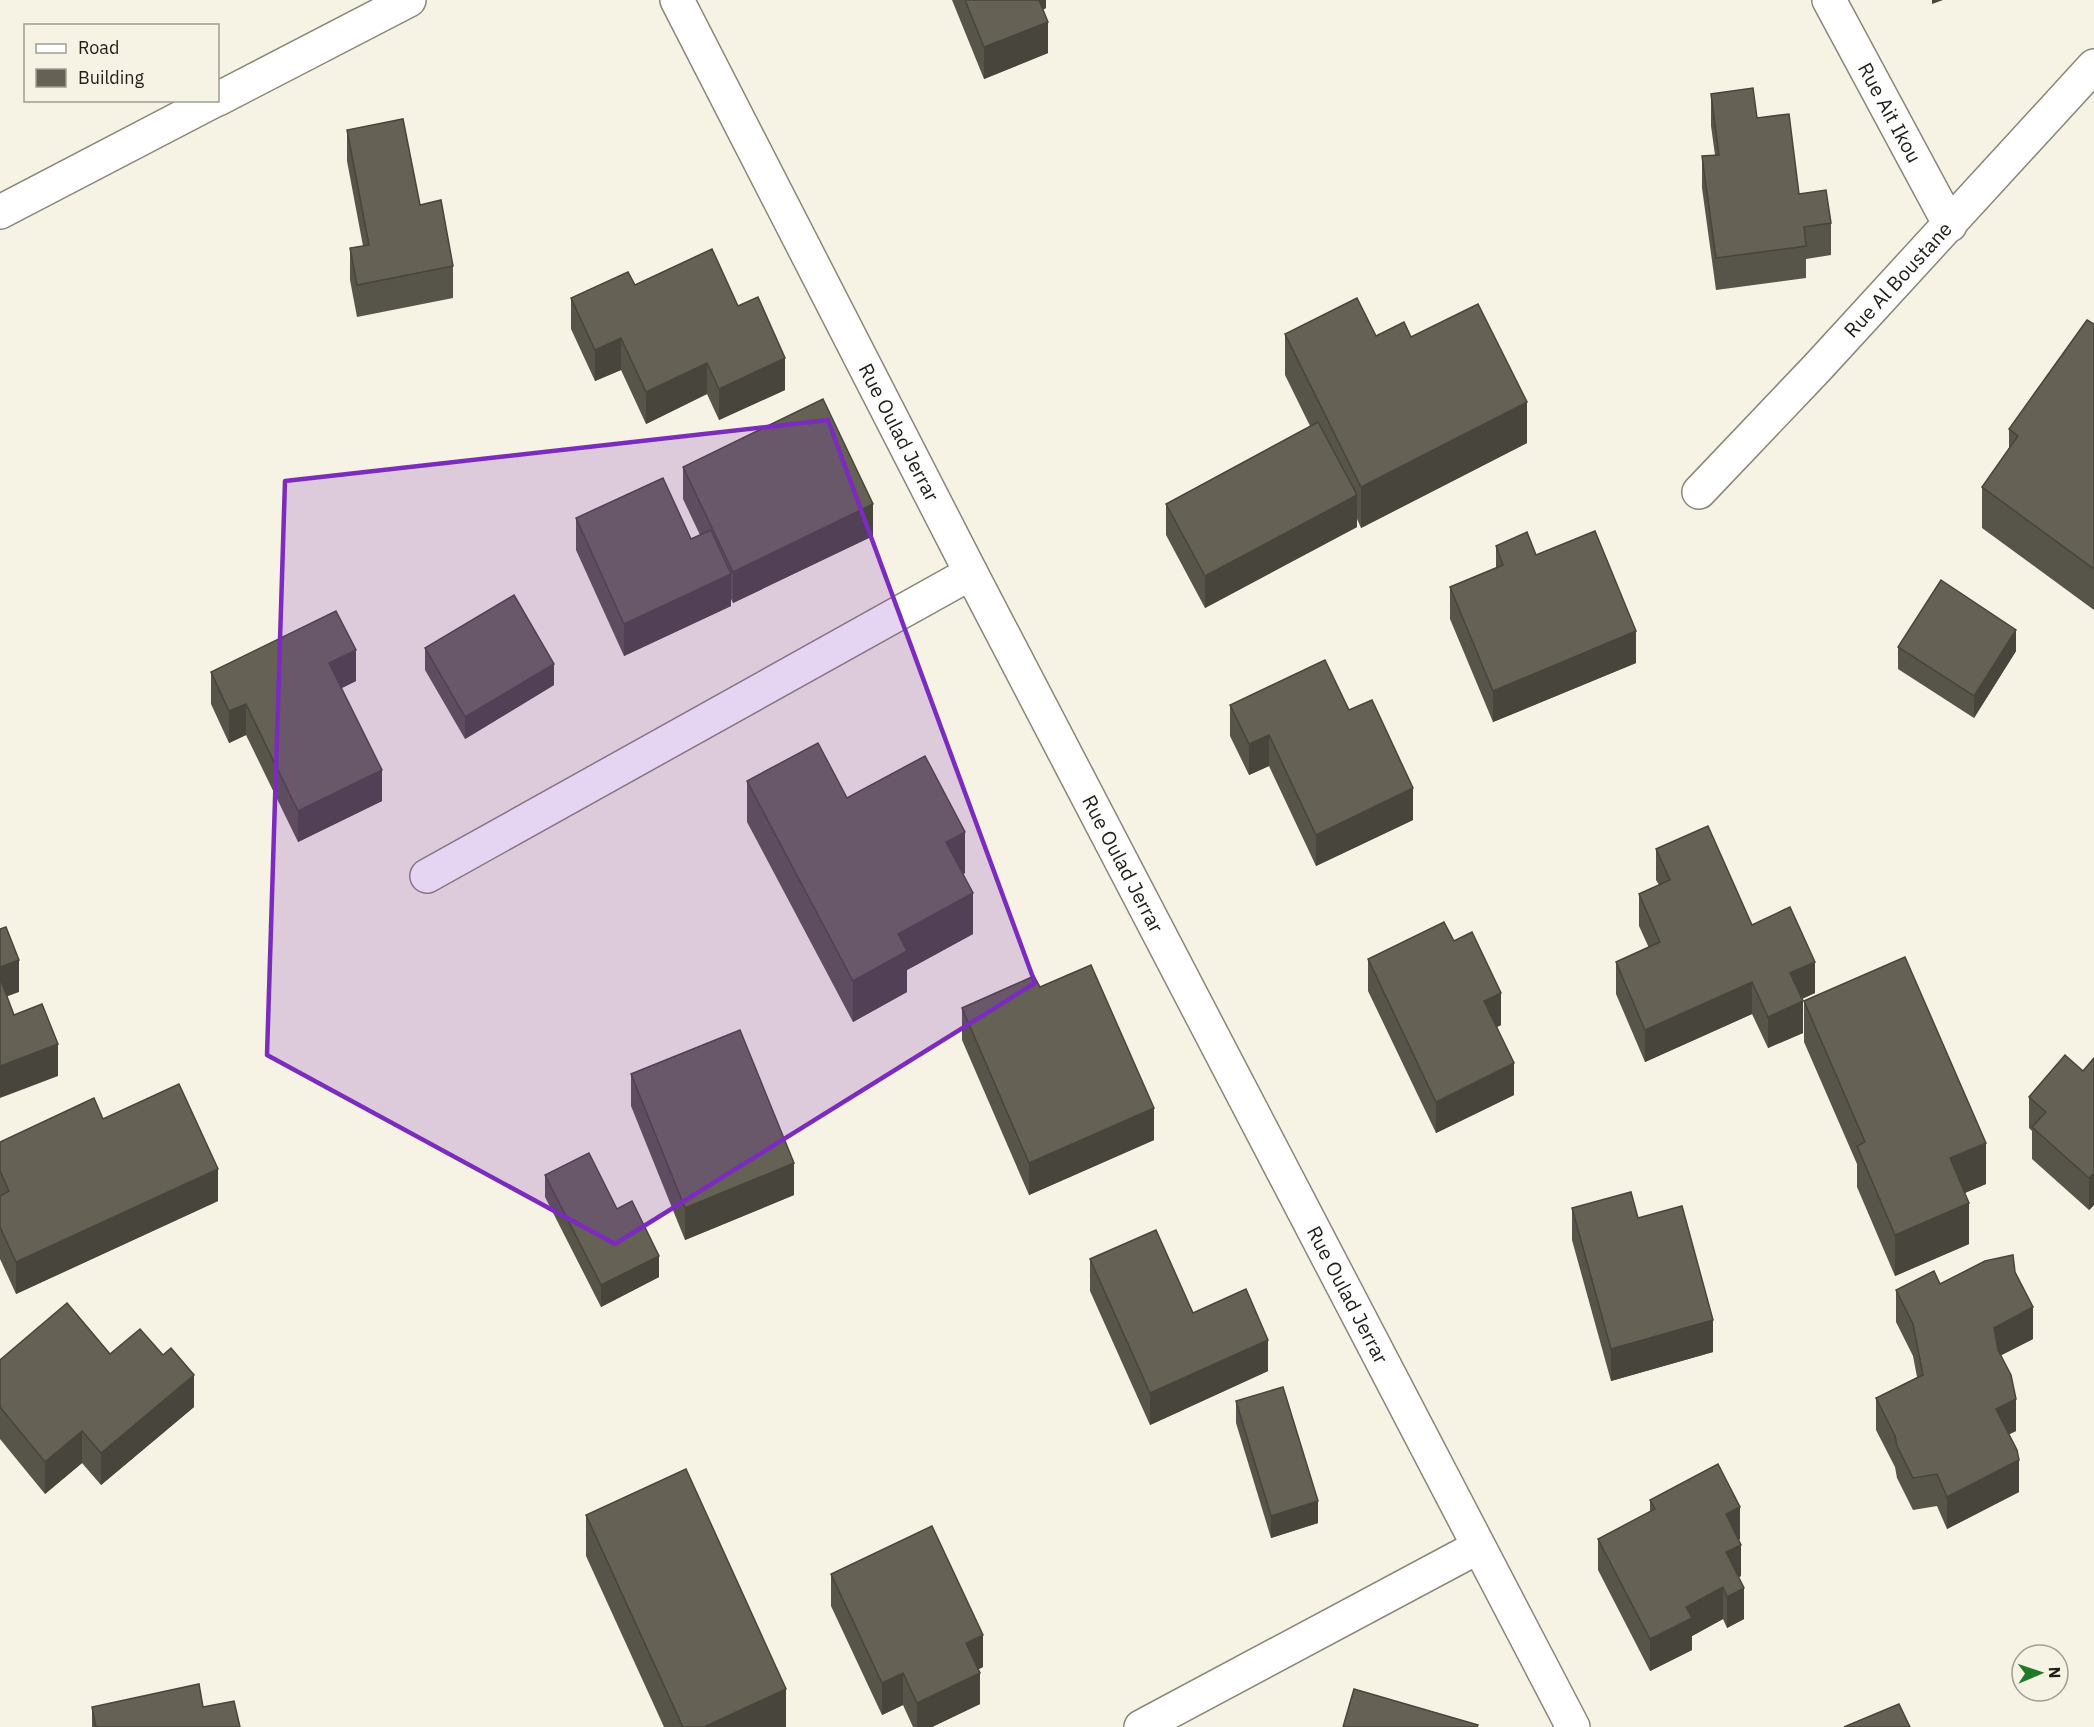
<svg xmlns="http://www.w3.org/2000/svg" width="2094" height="1727" font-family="'IBM Plex Sans',sans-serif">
  <rect width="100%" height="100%" fill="#f6f3e4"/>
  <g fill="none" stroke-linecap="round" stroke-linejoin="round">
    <g stroke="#8a877a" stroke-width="36">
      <g id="street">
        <path id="s1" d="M677 0 971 573 1573 1727"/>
        <path id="s2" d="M1829 0 1950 225"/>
        <path d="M218 99 409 0"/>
        <path d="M0 212 215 100"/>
        <path id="s3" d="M1699 492 1817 368 2094 66"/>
        <path d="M427 876 971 573"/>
        <path d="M1141 1727 1478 1547"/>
      </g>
    </g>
    <use href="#street" stroke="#fff" stroke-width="33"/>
  </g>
  <g fill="#575449">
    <path d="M952 0H1046V8L1043 10 1048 53 984 79Z"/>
    <path d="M1711 94 1757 118 1799 194 1831 223V255L1806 259V278L1716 290 1702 188V156L1715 155 1711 126Z"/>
    <path d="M347 130 420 205 453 266V298L357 317 350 280V248L363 246 347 161Z"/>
    <path d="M635 285 738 306 785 390 719 420 707 394 646 424 621 370 595 381 571 329V298Z"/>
    <path d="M2094 324V610L1982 528V487L2009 448V429Z"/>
    <path d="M1285 334 1411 337 1527 443 1361 528 1357 519V527L1205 608 1166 535V504L1310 426 1285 375Z"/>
    <path d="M683 467 873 536 733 603 731 599V606L624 656 576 550V518L691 539 700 535 683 499Z"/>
    <path d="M1496 546 1636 663 1493 722 1450 619V587L1496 568Z"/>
    <path d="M1898 647 2016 651 1974 718 1898 669Z"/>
    <path d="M425 648 554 685 465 739 425 670Z"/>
    <path d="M211 672 356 681 342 688 382 801 298 842 246 735 229 743 211 704Z"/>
    <path d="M1230 705 1349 710 1413 820 1316 866 1269 766 1249 775 1230 736Z"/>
    <path d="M747 781 847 798 965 873 963 874 973 934 907 970V992L853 1022 747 822Z"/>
    <path d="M1656 849 1752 925 1815 993 1802 999 1803 1033 1768 1048 1752 1014 1645 1062 1616 994V962L1649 948 1639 926V894L1659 885 1656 880Z"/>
    <path d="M1454 941 1501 1025 1497 1027 1514 1095 1436 1133 1368 991V959Z"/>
    <path d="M1040 987 1154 1140 1029 1195 962 1040V1008Z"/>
    <path d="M1804 1001 1986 1184 1965 1193 1969 1244 1895 1276 1857 1187V1164L1804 1042Z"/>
    <path d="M2094 1058V1205L2089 1210 2032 1159V1131L2029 1128V1097L2083 1071Z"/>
    <path d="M631 1074 794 1195 685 1240 631 1106Z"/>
    <path d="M103 1119 218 1201 16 1294 0 1259V1142Z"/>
    <path d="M545 1175 617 1209 659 1277 601 1307 545 1197Z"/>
    <path d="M1572 1208 1638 1218 1713 1352 1611 1381 1572 1240Z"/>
    <path d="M1090 1259 1193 1313 1268 1371 1150 1425 1090 1291Z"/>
    <path d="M2015 1272 2033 1339 2001 1355 2016 1431 2009 1434 2019 1492 1947 1529 1937 1506 1913 1510 1897 1478 1895 1467 1876 1430V1398L1917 1377 1913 1356 1896 1322V1290Z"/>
    <path d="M110 1354 163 1355 194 1407 101 1485 82 1463 45 1494 0 1439V1360Z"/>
    <path d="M1236 1401 1318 1523 1271 1538 1236 1423Z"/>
    <path d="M1650 1500 1740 1539 1739 1540 1741 1576 1739 1577 1744 1619 1727 1628 1723 1619 1692 1636V1650L1650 1671 1598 1570V1539L1650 1512Z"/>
    <path d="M586 1515 786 1727H664L586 1556Z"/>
    <path d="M831 1574 983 1667 979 1669 980 1704 932 1727H913L903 1705 882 1715 831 1606Z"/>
    <path d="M92 1707H203L240 1727H92Z"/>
  </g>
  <g fill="#47453c">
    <path d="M1032 0H1046V8L1032 14Z"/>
    <path d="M1932 0H1943L1932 4Z"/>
    <path d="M1048 22V53L984 79V47Z"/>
    <path d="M621 338V370L595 381V350Z"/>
    <path d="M785 358V390L719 420V389Z"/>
    <path d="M707 363V394L646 424V392Z"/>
    <path d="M1527 402V443L1361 528V487Z"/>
    <path d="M1357 495V527L1205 608V576Z"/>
    <path d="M873 504V536L733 603V572Z"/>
    <path d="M731 574V606L624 656V624Z"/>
    <path d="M2016 630V651L1974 718V696Z"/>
    <path d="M1636 631V663L1493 722V691Z"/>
    <path d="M356 650V681L329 694V663Z"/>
    <path d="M554 664V685L465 739V717Z"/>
    <path d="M246 704V735L229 743V711Z"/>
    <path d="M1269 735V766L1249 775V744Z"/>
    <path d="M382 770V801L298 842V811Z"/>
    <path d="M1413 788V820L1316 866V835Z"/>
    <path d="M965 832V873L946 883V842Z"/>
    <path d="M973 893V934L907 970V992L853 1022V981L898 934Z"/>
    <path d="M19 960V992L0 999V967Z"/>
    <path d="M1815 962V993L1790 1004V973Z"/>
    <path d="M1752 982V1014L1645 1062V1030Z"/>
    <path d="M1501 993V1025L1484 1033V1001Z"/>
    <path d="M1803 1001V1033L1768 1048V1017Z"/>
    <path d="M58 1044V1076L0 1098V1066Z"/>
    <path d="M1514 1063V1095L1436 1133V1102Z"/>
    <path d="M1154 1108V1140L1029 1195V1163Z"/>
    <path d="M1986 1143V1184L1950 1199V1158Z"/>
    <path d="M794 1163V1195L685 1240V1208Z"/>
    <path d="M218 1169V1201L16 1294V1262Z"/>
    <path d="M2094 1173V1205L2089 1210V1178Z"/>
    <path d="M1969 1203V1244L1895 1276V1235Z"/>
    <path d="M659 1256V1277L601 1307V1285Z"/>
    <path d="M2033 1307V1339L1994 1359V1328Z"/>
    <path d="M1713 1320V1352L1611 1381V1349Z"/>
    <path d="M1268 1340V1371L1150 1425V1393Z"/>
    <path d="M194 1375V1407L101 1485V1453Z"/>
    <path d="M2016 1399V1431L1996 1441V1409Z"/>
    <path d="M82 1431V1463L45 1494V1462Z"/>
    <path d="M2019 1460V1492L1947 1529V1497Z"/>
    <path d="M1318 1501V1523L1271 1538V1516Z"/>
    <path d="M1740 1507V1539L1726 1546V1514Z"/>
    <path d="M1741 1545V1576L1726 1584V1552Z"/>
    <path d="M1723 1587V1619L1692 1636V1650L1650 1671V1639L1686 1607Z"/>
    <path d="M1744 1588V1619L1727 1628V1597Z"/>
    <path d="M983 1635V1667L966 1675V1643Z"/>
    <path d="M903 1673V1705L882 1715V1683Z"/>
    <path d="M980 1673V1704L932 1727H917V1703Z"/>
    <path d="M786 1689V1727H704Z"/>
  </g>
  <g fill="#656255" stroke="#47453c" stroke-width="1.5">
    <path d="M965 0H1039L1048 22 984 47Z"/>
    <path d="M1753 88 1757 118 1789 114 1799 194 1826 190 1831 223 1804 227 1806 246 1716 258 1702 156 1719 155 1711 94Z"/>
    <path d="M403 119 420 205 441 200 453 266 357 285 350 248 369 245 347 130Z"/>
    <path d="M712 249 738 306 758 297 785 358 719 389 707 363 646 392 621 338 595 350 571 298 628 272 635 285Z"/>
    <path d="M1357 298 1376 336 1404 322 1411 337 1478 304 1527 402 1361 487 1285 334Z"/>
    <path d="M2087 320 2094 324V569L1982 487 2018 436 2009 429Z"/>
    <path d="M823 399 873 504 733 572 683 467Z"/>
    <path d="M1318 422 1357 495 1205 576 1166 504Z"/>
    <path d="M663 478 691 539 711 530 731 574 624 624 576 518Z"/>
    <path d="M1595 531 1636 631 1493 691 1450 587 1503 565 1496 546 1527 532 1536 555Z"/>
    <path d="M1941 580 2016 630 1974 696 1898 647Z"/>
    <path d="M514 595 554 664 465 717 425 648Z"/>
    <path d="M336 611 356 650 329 663 382 770 298 811 246 704 229 711 211 672Z"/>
    <path d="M1325 660 1349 710 1372 700 1413 788 1316 835 1269 735 1249 744 1230 705Z"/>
    <path d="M818 743 847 798 925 756 965 832 946 842 973 893 898 934 907 951 853 981 747 781Z"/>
    <path d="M1708 826 1752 925 1790 907 1815 962 1790 973 1803 1001 1768 1017 1752 982 1645 1030 1616 962 1660 942 1639 894 1670 880 1656 849Z"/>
    <path d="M1444 922 1454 941 1472 932 1501 993 1484 1001 1514 1063 1436 1102 1368 959Z"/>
    <path d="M6 927 19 960 0 967V929Z"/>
    <path d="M1905 957 1986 1143 1950 1158 1969 1203 1895 1235 1857 1146 1865 1142 1804 1001Z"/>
    <path d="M1091 965 1154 1108 1029 1163 962 1008 1034 976 1040 987Z"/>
    <path d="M0 978 14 1015 42 1004 58 1044 0 1066Z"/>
    <path d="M740 1030 794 1163 685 1208 631 1074Z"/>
    <path d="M2065 1055 2083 1071 2094 1058V1173L2089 1178 2032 1127 2046 1112 2029 1097Z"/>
    <path d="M179 1084 218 1169 16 1262 0 1227V1196L9 1191 0 1171V1142L94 1098 103 1119Z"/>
    <path d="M589 1153 617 1209 632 1201 659 1256 601 1285 545 1175Z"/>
    <path d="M1631 1192 1638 1218 1682 1206 1713 1320 1611 1349 1572 1208Z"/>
    <path d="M1156 1230 1193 1313 1246 1289 1268 1340 1150 1393 1090 1259Z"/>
    <path d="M2013 1255 2015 1272 2033 1307 1994 1328 1998 1350 2011 1375 2016 1399 1996 1409 2017 1450 2019 1460 1947 1497 1937 1474 1913 1478 1897 1446 1895 1436 1876 1398 1923 1375 1913 1324 1896 1290 1934 1271 1940 1284 1985 1261Z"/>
    <path d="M67 1303 110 1354 140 1329 163 1355 171 1348 194 1375 101 1453 82 1431 45 1462 0 1407V1360Z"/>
    <path d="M1283 1387 1318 1501 1271 1516 1236 1401Z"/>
    <path d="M1718 1464 1740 1507 1726 1514 1741 1545 1726 1552 1744 1588 1727 1597 1723 1587 1686 1607 1692 1618 1650 1639 1598 1539 1655 1509 1650 1500Z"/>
    <path d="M686 1469 786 1689 704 1727H683L586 1515Z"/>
    <path d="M932 1526 983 1635 966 1643 980 1673 917 1703 903 1673 882 1683 831 1574Z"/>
    <path d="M199 1684 203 1707 234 1701 240 1727H96L92 1707Z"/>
    <path d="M1354 1689 1478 1725 1477 1727H1343Z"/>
    <path d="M1899 1704 1910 1727H1844Z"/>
  </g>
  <path fill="#7b2cbf" fill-opacity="0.2" stroke="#7b2cbf" stroke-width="4.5" stroke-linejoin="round" d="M828 420 1035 983 615 1244 267 1055 285 481Z"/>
  <g text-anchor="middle" stroke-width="6" stroke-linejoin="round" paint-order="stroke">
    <g font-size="20" fill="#1f1e18" stroke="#f6f3e4">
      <text dy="7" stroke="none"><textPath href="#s2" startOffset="128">Rue Ait Ikou</textPath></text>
      <text dy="7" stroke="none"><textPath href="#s3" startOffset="291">Rue Al Boustane</textPath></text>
      <text dy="7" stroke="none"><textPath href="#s1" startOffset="486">Rue Oulad Jerrar</textPath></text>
      <text dy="7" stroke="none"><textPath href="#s1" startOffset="972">Rue Oulad Jerrar</textPath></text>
      <text dy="7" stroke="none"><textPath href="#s1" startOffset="1458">Rue Oulad Jerrar</textPath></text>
    </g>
  </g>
  <rect x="24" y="24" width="195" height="78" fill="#f6f3e4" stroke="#a09e92" stroke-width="1.5"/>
  <rect x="36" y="44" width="30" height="9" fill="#ffffff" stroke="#a09e92" stroke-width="1.5"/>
  <text x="78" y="54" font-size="18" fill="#1f1e18">Road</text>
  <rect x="36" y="69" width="30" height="18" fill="#656255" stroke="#a09e92" stroke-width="1.5"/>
  <text x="78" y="84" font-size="18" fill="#1f1e18">Building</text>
  <g transform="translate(2040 1673) rotate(88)"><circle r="28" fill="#f6f3e4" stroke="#a09e92" stroke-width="1.5"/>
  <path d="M0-4.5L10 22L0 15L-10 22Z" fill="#217a28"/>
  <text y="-9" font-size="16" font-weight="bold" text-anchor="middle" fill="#1f1e18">N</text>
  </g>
</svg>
